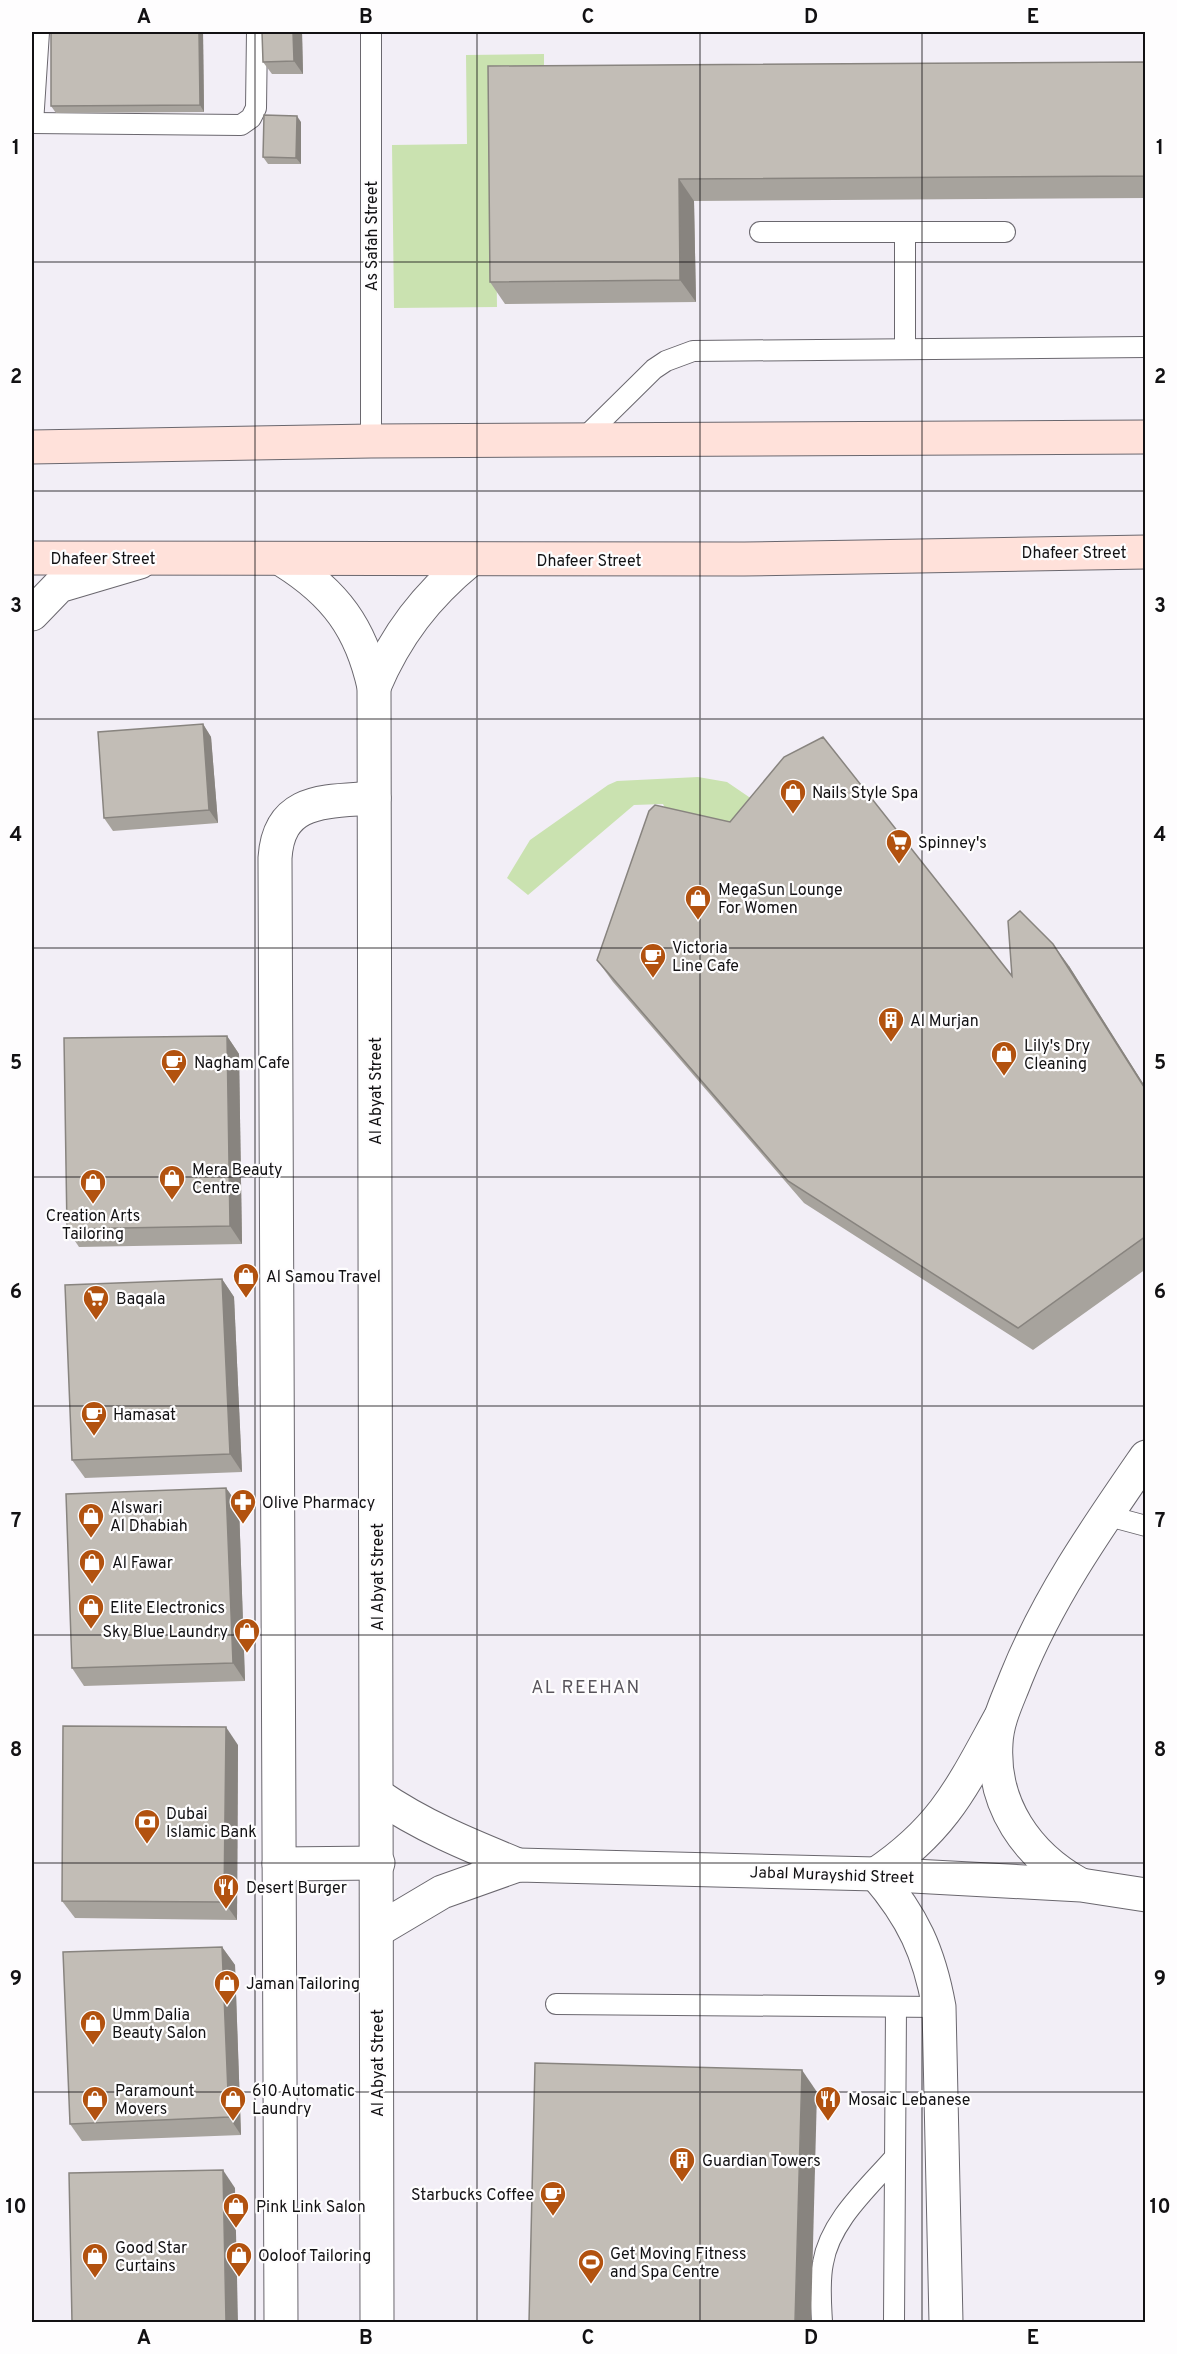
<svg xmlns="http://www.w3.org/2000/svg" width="1177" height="2354" font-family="Overpass,sans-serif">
  <rect width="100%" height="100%" fill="#f2eef6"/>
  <g fill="#cae2b0">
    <path d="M544 54V80L494 81 497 307 394 308 392 145 467 144 466 55Z"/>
    <path d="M698 777 727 782 765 808 743 835 670 818 663 804 634 805 528 895 507 878 530 840 608 785 617 781Z"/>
  </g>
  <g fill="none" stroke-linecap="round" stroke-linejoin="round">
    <g stroke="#6a676e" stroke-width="22">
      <g id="service">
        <path d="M32 123 241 125 251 118 256 108 257 32"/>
        <path d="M33 123 39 32"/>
        <path d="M760 232H1005"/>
        <path d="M905 349V232"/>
        <path d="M582 440 654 369 666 361 693 351 1146 347"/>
        <path d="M371 441V32"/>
        <path d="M1105 1515 1146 1526"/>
        <path d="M556 2004 939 2007"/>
        <path d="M822 2322C821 2303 819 2282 823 2263 830 2221 868 2188 895 2157"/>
        <path d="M894 2322 896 2007"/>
      </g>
    </g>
    <g stroke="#6a676e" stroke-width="35">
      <g id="minor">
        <path d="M284 561C335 593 361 628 374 687L377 2322"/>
        <path d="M32 614 59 586 140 562"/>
        <path d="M374 687C396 635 426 596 470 560"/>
        <path d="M377 1795C422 1826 469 1845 518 1865"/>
        <path d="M279 1864 378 1863"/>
        <path d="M1079 1884C1027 1855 992 1805 996 1743 997 1720 1008 1699 1016 1678 1048 1598 1097 1528 1146 1457"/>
        <path d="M378 1930 442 1892 518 1865 876 1874 1081 1885 1146 1895"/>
        <path d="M281 2322 275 858C279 797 326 802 374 798"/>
        <path d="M946 2322 939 2007C929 1952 913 1917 876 1874 944 1828 962 1787 1000 1718"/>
      </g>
    </g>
    <g stroke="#6a676e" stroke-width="35">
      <g id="secondary">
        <path d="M32 447 371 441 1146 437"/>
        <path d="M32 558 744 559 1146 552"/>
      </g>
    </g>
    <use href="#service" stroke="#fff" stroke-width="20"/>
    <use href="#minor" stroke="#fff" stroke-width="33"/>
    <use href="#secondary" stroke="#ffe1da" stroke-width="33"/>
  </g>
  <g fill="#a7a39d">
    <path d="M51 32H203L204 112 56 113 51 106Z"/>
    <path d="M262 32H302L303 74H272L263 62Z"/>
    <path d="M1146 62V198L694 201 696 302 505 304 490 282 488 66Z"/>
    <path d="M301 122V164H268L263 157Z"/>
    <path d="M203 724 211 737 218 823 113 831 104 818Z"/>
    <path d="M597 960 1012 976 1069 966 1146 1088V1269L1033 1350 804 1203 613 982Z"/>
    <path d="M227 1036 239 1054 242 1244 79 1247 67 1229Z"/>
    <path d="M222 1279 234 1297 242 1472 85 1478 72 1460Z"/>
    <path d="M226 1488 239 1506 245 1681 84 1686 72 1668Z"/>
    <path d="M238 1745 237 1920 75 1918 62 1901Z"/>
    <path d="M222 1947 235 1965 241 2135 82 2141 70 2124Z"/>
  </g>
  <g fill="#88847f">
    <path d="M199 32H203L204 112 200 105Z"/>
    <path d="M293 32H302L303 74 294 61Z"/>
    <path d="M297 116 301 122V164L296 158Z"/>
    <path d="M679 179 694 201 696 302 680 280Z"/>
    <path d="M203 724 211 737 218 823 209 810Z"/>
    <path d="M1053 944 1069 966 1146 1088V1090Z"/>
    <path d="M227 1036 239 1054 242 1244 230 1226Z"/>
    <path d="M222 1279 234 1297 242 1472 230 1454Z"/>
    <path d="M226 1488 239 1506 245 1681 233 1663Z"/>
    <path d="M226 1727 238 1745 237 1920 224 1902Z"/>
    <path d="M222 1947 235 1965 241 2135 229 2117Z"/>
    <path d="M802 2070 817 2092 811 2322H795Z"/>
    <path d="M223 2170 235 2188 238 2322H226Z"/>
  </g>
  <g fill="#c2bdb6" stroke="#88847f" stroke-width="1.5">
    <path d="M51 32H199L200 105 51 106Z"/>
    <path d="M262 32H293L294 61 263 62Z"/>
    <path d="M1146 62V176L679 179 680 280 490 282 488 66Z"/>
    <path d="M264 115 297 116 296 158 263 157Z"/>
    <path d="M203 724 209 810 104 818 98 732Z"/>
    <path d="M823 737 1012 976 1008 921 1020 911 1053 944 1146 1090V1236L1018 1328 788 1181 597 960 649 811 655 805 730 822 784 757Z"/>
    <path d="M227 1036 230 1226 67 1229 64 1038Z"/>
    <path d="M222 1279 230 1454 72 1460 65 1285Z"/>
    <path d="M226 1488 233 1663 72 1668 66 1494Z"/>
    <path d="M63 1726 226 1727 224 1902 62 1901Z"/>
    <path d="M222 1947 229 2117 70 2124 63 1952Z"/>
    <path d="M535 2063 802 2070 795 2322H529Z"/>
    <path d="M223 2170 226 2322H72L69 2173Z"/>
  </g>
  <path fill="none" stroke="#121113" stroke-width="1.5" stroke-opacity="0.55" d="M255 32V2322M477 32V2322M700 32V2322M922 32V2322M32 262H1146M32 491H1146M32 719H1146M32 948H1146M32 1177H1146M32 1406H1146M32 1635H1146M32 1863H1146M32 2092H1146"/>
  <defs>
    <g id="shop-pin" transform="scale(1.35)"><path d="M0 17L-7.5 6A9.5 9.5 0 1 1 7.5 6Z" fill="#b2520f" stroke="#fefdfe"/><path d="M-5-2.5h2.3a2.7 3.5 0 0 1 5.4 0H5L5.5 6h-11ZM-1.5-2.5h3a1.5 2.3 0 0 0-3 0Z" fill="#fff"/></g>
    <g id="supermarket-pin" transform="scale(1.35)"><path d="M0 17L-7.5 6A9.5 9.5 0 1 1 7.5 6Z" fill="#b2520f" stroke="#fefdfe"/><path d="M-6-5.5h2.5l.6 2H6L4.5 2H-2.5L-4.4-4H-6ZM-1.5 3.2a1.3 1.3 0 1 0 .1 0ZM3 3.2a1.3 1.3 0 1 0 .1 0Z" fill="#fff"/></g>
    <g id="cafe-pin" transform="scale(1.35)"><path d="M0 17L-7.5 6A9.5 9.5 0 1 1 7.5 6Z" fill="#b2520f" stroke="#fefdfe"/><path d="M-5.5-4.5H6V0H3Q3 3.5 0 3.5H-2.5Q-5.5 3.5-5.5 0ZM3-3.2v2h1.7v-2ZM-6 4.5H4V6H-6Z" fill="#fff"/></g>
    <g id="building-pin" transform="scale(1.35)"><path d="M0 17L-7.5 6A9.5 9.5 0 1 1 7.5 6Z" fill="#b2520f" stroke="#fefdfe"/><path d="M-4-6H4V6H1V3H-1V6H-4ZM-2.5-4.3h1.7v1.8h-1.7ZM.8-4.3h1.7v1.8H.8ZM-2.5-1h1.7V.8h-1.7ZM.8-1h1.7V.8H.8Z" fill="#fff"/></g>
    <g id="pharmacy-pin" transform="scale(1.35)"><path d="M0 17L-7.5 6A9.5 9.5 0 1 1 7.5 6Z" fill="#b2520f" stroke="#fefdfe"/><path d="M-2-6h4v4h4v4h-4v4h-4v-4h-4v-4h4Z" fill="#fff"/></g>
    <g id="bank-pin" transform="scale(1.35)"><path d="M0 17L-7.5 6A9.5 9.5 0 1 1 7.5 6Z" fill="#b2520f" stroke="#fefdfe"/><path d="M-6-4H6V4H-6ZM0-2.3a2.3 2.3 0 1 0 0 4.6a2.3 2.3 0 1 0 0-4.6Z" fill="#fff"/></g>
    <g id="restaurant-pin" transform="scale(1.35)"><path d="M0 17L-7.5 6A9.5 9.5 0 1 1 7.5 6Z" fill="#b2520f" stroke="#fefdfe"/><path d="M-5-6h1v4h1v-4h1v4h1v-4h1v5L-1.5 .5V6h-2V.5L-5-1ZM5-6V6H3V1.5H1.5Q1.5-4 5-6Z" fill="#fff"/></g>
    <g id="stadium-pin" transform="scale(1.35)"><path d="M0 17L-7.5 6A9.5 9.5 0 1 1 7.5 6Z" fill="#b2520f" stroke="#fefdfe"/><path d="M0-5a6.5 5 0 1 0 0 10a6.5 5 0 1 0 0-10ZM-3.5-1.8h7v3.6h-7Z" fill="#fff"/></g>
  </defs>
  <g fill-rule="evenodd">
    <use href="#shop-pin" x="793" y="792"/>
    <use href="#supermarket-pin" x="899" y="842"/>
    <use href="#shop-pin" x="698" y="898"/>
    <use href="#cafe-pin" x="653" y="956"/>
    <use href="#building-pin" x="891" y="1020"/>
    <use href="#shop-pin" x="1004" y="1054"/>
    <use href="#cafe-pin" x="174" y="1062"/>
    <use href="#shop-pin" x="172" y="1178"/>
    <use href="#shop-pin" x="93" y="1182"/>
    <use href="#shop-pin" x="246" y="1276"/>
    <use href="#supermarket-pin" x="96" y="1298"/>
    <use href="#cafe-pin" x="94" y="1414"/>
    <use href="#pharmacy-pin" x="243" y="1502"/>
    <use href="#shop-pin" x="91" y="1516"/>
    <use href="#shop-pin" x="92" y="1562"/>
    <use href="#shop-pin" x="91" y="1607"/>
    <use href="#shop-pin" x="247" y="1631"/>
    <use href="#bank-pin" x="147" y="1822"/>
    <use href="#restaurant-pin" x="226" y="1887"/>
    <use href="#shop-pin" x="227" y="1983"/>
    <use href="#shop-pin" x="93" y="2023"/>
    <use href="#shop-pin" x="95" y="2099"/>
    <use href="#shop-pin" x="233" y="2099"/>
    <use href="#restaurant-pin" x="828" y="2099"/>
    <use href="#building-pin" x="682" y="2160"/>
    <use href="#cafe-pin" x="553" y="2194"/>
    <use href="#shop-pin" x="236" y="2206"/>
    <use href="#shop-pin" x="239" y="2255"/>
    <use href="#shop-pin" x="95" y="2256"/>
    <use href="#stadium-pin" x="591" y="2262"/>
  </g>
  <g text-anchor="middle" stroke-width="4.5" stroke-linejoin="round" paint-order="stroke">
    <g font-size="16" fill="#121113" stroke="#fefdfe">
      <text transform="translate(371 236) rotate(-90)" y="6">As Safah Street</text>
      <text x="1074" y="558">Dhafeer Street</text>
      <text x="103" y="564">Dhafeer Street</text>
      <text x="589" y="566">Dhafeer Street</text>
      <text transform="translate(375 1091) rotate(-90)" y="6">Al Abyat Street</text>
      <text transform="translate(377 1577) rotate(-90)" y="6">Al Abyat Street</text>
      <text transform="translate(832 1874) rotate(2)" y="6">Jabal Murayshid Street</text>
      <text transform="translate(377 2063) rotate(-90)" y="6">Al Abyat Street</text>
    </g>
    <g font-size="16" fill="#121113" stroke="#fefdfe" text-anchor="start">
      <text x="812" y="798">Nails Style Spa</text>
      <text x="918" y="848">Spinney's</text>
      <text x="718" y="895">MegaSun Lounge<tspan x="718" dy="18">For Women</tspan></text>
      <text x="672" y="953">Victoria<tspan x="672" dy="18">Line Cafe</tspan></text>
      <text x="910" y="1026">Al Murjan</text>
      <text x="1024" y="1051">Lily's Dry<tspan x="1024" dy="18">Cleaning</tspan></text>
      <text x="194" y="1068">Nagham Cafe</text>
      <text x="192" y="1175">Mera Beauty<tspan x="192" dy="18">Centre</tspan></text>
      <text x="93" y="1221" text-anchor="middle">Creation Arts<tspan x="93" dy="18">Tailoring</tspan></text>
      <text x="266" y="1282">Al Samou Travel</text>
      <text x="116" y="1304">Baqala</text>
      <text x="113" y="1420">Hamasat</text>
      <text x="262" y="1508">Olive Pharmacy</text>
      <text x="110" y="1513">Alswari<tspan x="110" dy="18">Al Dhabiah</tspan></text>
      <text x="112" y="1568">Al Fawar</text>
      <text x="110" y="1613">Elite Electronics</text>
      <text x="228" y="1637" text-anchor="end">Sky Blue Laundry</text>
      <text x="166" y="1819">Dubai<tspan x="166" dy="18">Islamic Bank</tspan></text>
      <text x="246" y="1893">Desert Burger</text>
      <text x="246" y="1989">Jaman Tailoring</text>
      <text x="112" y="2020">Umm Dalia<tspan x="112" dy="18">Beauty Salon</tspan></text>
      <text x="115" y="2096">Paramount<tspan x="115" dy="18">Movers</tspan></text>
      <text x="252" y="2096">610 Automatic<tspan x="252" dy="18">Laundry</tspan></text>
      <text x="848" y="2105">Mosaic Lebanese</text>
      <text x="702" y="2166">Guardian Towers</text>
      <text x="534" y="2200" text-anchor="end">Starbucks Coffee</text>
      <text x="256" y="2212">Pink Link Salon</text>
      <text x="115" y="2253">Good Star<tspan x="115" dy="18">Curtains</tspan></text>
      <text x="610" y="2259">Get Moving Fitness<tspan x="610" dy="18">and Spa Centre</tspan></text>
      <text x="258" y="2261">Ooloof Tailoring</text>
    </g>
    <g font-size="18" letter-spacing="1.5" fill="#58545b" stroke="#fefdfe">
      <text x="586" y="1693">AL REEHAN</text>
    </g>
  </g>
  <rect width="1177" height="2354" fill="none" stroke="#fefdfe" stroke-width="66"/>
  <rect x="33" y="33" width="1111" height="2288" fill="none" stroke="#121113" stroke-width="2"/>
  <g font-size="20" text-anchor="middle" font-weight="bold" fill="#121113">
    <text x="144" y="23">A</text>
    <text x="366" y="23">B</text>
    <text x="588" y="23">C</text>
    <text x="811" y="23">D</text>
    <text x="1033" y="23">E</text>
    <text x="16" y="154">1</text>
    <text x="1160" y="154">1</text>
    <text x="16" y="383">2</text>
    <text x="1160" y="383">2</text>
    <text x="16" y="612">3</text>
    <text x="1160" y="612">3</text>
    <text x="16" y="841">4</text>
    <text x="1160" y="841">4</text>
    <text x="16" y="1069">5</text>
    <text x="1160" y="1069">5</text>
    <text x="16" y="1298">6</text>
    <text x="1160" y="1298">6</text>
    <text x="16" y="1527">7</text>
    <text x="1160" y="1527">7</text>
    <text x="16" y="1756">8</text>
    <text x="1160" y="1756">8</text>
    <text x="16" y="1985">9</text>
    <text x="1160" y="1985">9</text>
    <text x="16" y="2213">10</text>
    <text x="1160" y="2213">10</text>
    <text x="144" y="2344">A</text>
    <text x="366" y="2344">B</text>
    <text x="588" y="2344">C</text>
    <text x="811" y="2344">D</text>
    <text x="1033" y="2344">E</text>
  </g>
</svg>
